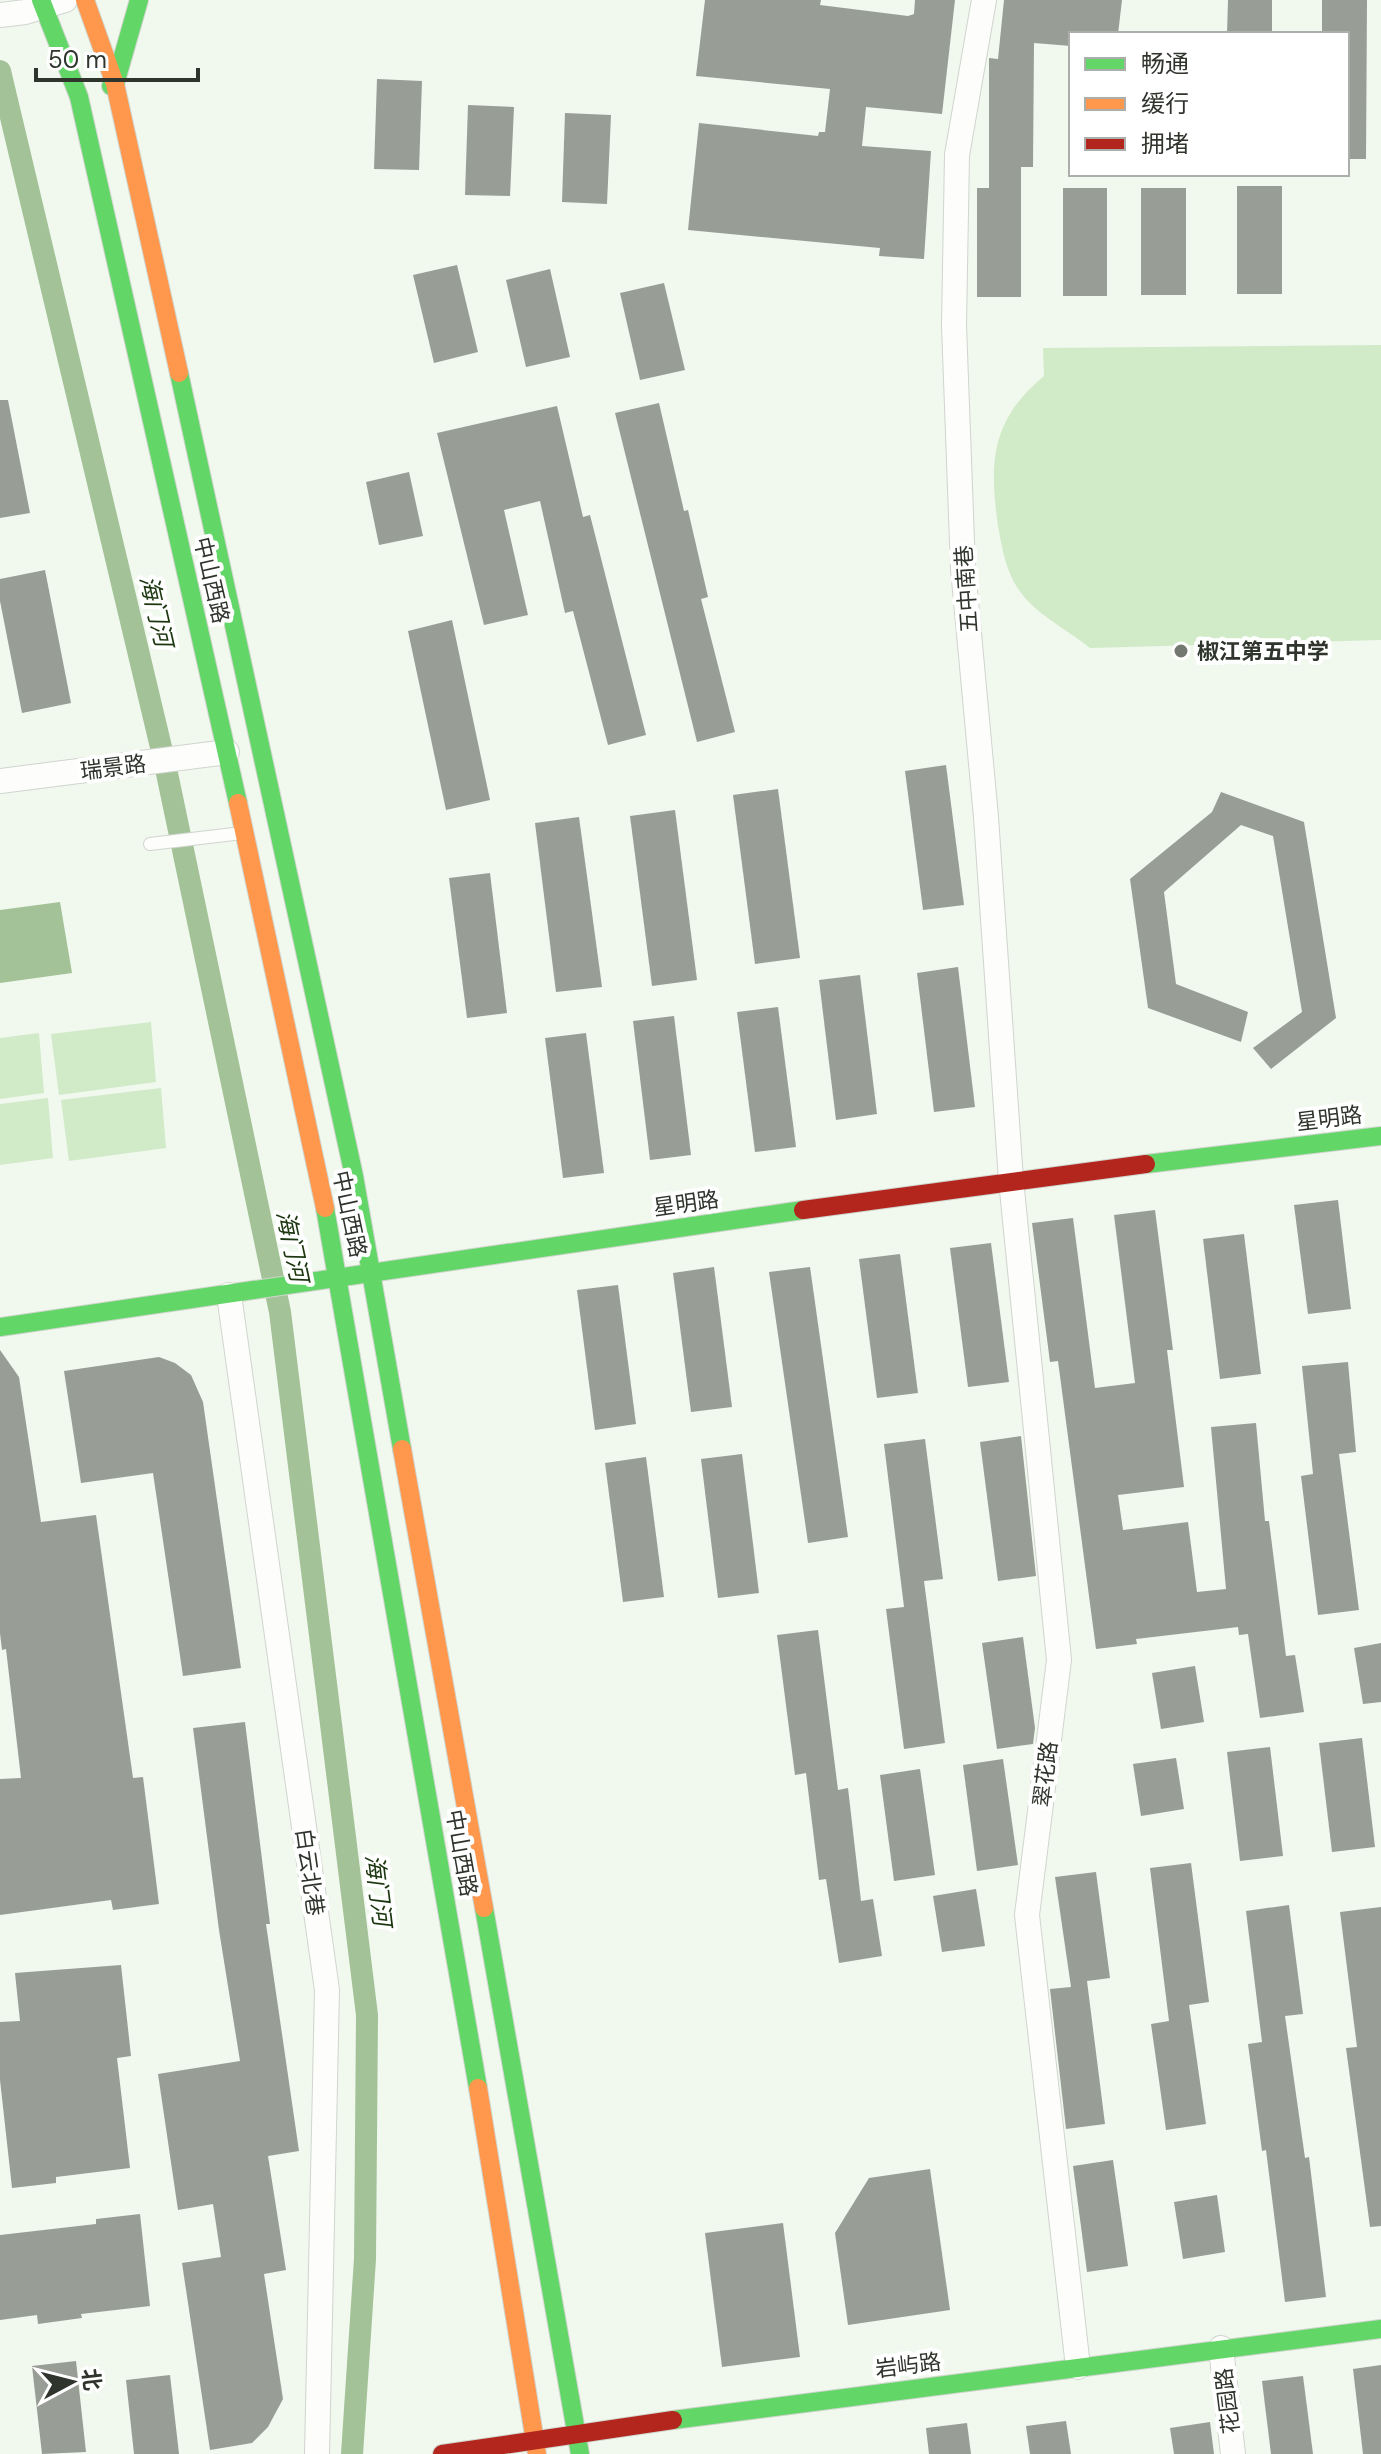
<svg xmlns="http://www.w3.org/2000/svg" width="1381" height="2454" font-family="'DM Sans','Noto Sans SC',sans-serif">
  <rect width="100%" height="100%" fill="#f1f8ee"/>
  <g fill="#d1eac8">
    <path d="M1381 345V640L1090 648C1067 629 1036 615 1019 590 1006 572 1002 548 998 526 989 462 991 420 1044 376L1043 348Z"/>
    <path d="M151 1022 156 1082 59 1095 51 1034Z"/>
    <path d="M39 1033 44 1093 0 1099V1038Z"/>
    <path d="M161 1088 166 1148 69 1161 61 1100Z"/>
    <path d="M48 1098 53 1158 0 1165V1104Z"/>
  </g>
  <path fill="#a3c298" d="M60 902 72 973 0 983V910Z"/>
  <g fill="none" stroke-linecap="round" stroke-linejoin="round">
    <path stroke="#a3c298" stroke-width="22" d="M0 71 165 764 280 1312 367 2015 365 2259 352 2454"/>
  </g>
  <g fill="#989d96">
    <path d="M705 0H821L820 5 908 16 914 14 915 0H955L942 114 866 107 862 146 931 151 924 259 879 256 880 248 688 230 699 123 818 136 819 132H825L830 89 696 76Z"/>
    <path d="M1004 0H1122L1118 34H1071V46L1034 43 1033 167H1021V297H977V188H989V58L998 59Z"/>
    <path d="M1228 0H1272V34H1227Z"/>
    <path d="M1322 0H1367L1366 159H1347V34H1322Z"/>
    <path d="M377 79 422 81 419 170 374 169Z"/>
    <path d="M468 105 514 107 510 196 465 195Z"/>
    <path d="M565 113 611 115 607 204 562 202Z"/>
    <rect x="1237" y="186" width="45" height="108"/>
    <rect x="1063" y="188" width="44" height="108"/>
    <rect x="1141" y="188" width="45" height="107"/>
    <path d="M457 265 478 352 434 363 413 275Z"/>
    <path d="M550 269 570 357 526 367 506 280Z"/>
    <path d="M664 283 685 370 640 380 620 293Z"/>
    <path d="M0 400H8L30 513 0 518Z"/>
    <path d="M659 403 684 511 688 510 708 597 701 599 735 732 697 742 615 413Z"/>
    <path d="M557 406 583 517 590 515 646 735 608 745 573 611 565 613 540 501 504 510 528 615 484 625 437 433Z"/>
    <path d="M409 472 423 536 379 545 366 482Z"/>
    <path d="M45 570 71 703 22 713 0 601V579Z"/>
    <path d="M452 620 490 800 446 810 408 631Z"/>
    <path d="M946 765 964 905 923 910 905 771Z"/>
    <path d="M778 789 800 958 755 964 733 795Z"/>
    <path d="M1221 792 1304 822 1336 1018 1271 1069 1253 1048 1302 1012 1273 836 1241 825 1164 892 1176 984 1248 1012 1241 1042 1148 1008 1130 879 1212 812Z"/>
    <path d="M675 810 697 980 652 986 630 816Z"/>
    <path d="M579 817 602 987 556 992 535 823Z"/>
    <path d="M490 873 507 1013 467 1018 449 878Z"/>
    <path d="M958 967 975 1107 934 1112 917 973Z"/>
    <path d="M860 975 877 1114 836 1120 819 980Z"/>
    <path d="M778 1007 796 1147 755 1152 737 1012Z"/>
    <path d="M674 1016 691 1155 650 1160 633 1021Z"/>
    <path d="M586 1033 604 1173 563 1178 545 1038Z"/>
    <path d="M1338 1200 1351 1309 1308 1314 1294 1205Z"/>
    <path d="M1155 1210 1173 1350H1167L1184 1487 1118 1495 1123 1530 1188 1522 1197 1592 1226 1589 1211 1427 1256 1423 1265 1521H1269L1286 1656 1295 1655 1304 1712 1260 1718 1248 1634 1239 1635 1238 1627 1136 1639 1137 1644 1096 1649 1058 1361 1050 1362 1032 1223 1073 1218 1095 1388 1135 1383 1114 1215Z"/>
    <path d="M1244 1234 1261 1374 1220 1379 1203 1239Z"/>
    <path d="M991 1243 1009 1382 968 1387 950 1248Z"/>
    <path d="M900 1254 918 1393 877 1398 859 1259Z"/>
    <path d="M714 1267 732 1407 691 1412 673 1273Z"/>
    <path d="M810 1267 848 1537 808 1543 769 1272Z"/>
    <path d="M618 1285 636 1424 595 1430 577 1290Z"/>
    <path d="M0 1350 19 1377 41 1522 96 1515 133 1778 143 1777 159 1904 113 1910 111 1900 0 1915V1779L21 1778 6 1649 2 1650 0 1633Z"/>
    <path d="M159 1357 175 1363 191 1375 203 1402 241 1668 183 1676 153 1473 81 1483 64 1371Z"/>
    <path d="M1348 1362 1356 1452 1339 1454 1359 1610 1318 1615 1301 1476 1313 1474 1302 1366Z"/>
    <path d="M1021 1436 1036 1576 998 1581 980 1442Z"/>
    <path d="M925 1439 943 1579 924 1581 945 1743 904 1749 886 1609 904 1607 884 1444Z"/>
    <path d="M742 1454 759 1593 718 1598 701 1459Z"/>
    <path d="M646 1457 664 1597 623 1602 605 1463Z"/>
    <path d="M818 1630 838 1790 848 1788 861 1901 873 1899 882 1956 839 1963 826 1879 819 1880 806 1773 795 1775 777 1635Z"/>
    <path d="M1023 1637 1035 1728 1033 1744 997 1749 982 1643Z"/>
    <path d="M1381 1643V1702L1363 1704 1354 1648Z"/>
    <path d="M1195 1666 1204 1722 1161 1729 1152 1673Z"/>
    <path d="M245 1722 270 1924H266L299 2151 268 2156 286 2270 264 2274 283 2399 268 2427 252 2443 210 2450 182 2263 221 2257 213 2204 178 2210 158 2074 240 2061 219 1930 193 1728Z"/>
    <path d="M1362 1738 1375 1847 1332 1852 1319 1743Z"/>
    <path d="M1270 1747 1283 1856 1240 1861 1227 1752Z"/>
    <path d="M1176 1758 1184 1809 1141 1816 1133 1764Z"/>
    <path d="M1003 1759 1018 1865 977 1871 963 1765Z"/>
    <path d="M920 1769 935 1875 894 1881 880 1775Z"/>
    <path d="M1191 1863 1209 2002 1189 2005 1206 2124 1166 2130 1151 2024 1169 2021 1150 1868Z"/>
    <path d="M1096 1872 1110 1978 1087 1981 1105 2124 1066 2129 1050 1989 1071 1987 1055 1877Z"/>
    <path d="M976 1889 985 1946 942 1952 933 1896Z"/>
    <path d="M1289 1905 1303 2014 1285 2016 1305 2158 1309 2157 1326 2297 1285 2302 1266 2150 1262 2151 1248 2044 1262 2042 1246 1911Z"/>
    <path d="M1381 1907V2226L1370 2227 1346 2048 1357 2047 1340 1912Z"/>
    <path d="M121 1965 131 2056 117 2058 130 2168 56 2177V2183L12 2188 0 2080V2022L20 2021 15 1973Z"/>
    <path d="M1113 2160 1128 2266 1087 2272 1073 2166Z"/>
    <path d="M930 2169 950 2310 848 2325 835 2233 869 2178Z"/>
    <path d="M1217 2195 1225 2252 1183 2259 1174 2202Z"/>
    <path d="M140 2214 150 2306 81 2314 82 2318 38 2324 37 2315 0 2320V2235L96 2224V2219Z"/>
    <path d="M783 2223 800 2357 722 2367 705 2233Z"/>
    <path d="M76 2361 86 2452 42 2454 32 2366Z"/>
    <path d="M1381 2365V2454H1363L1353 2369Z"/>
    <path d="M170 2375 179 2454H134L126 2380Z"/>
    <path d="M1303 2376 1313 2454H1271L1262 2381Z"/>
    <path d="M1066 2421 1071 2454H1030L1026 2426Z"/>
    <path d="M1210 2422 1214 2454H1174L1170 2428Z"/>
    <path d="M967 2423 971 2454H929L926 2428Z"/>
  </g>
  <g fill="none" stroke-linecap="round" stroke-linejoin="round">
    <g stroke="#d0d5ce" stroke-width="14">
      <path id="lane" d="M150 844 242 833"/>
    </g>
    <g stroke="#d0d5ce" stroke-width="26">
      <g id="street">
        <path d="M984 0 957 155 954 325 963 569 986 817 1011 1180 1059 1660 1027 1915 1078 2367"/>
        <path d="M0 15 25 12 65 0"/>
        <path d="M0 781 227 752"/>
        <path d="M229 1295 327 1990 317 2454"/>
        <path d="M1221 2348 1233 2454"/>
      </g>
    </g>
    <g stroke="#d0d5ce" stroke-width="20">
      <g id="fast">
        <path d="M41 0 79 97 238 803"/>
        <path d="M111 86 115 84 139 0"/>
        <path d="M179 373 354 1176 402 1449"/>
        <path d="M1146 1164 1381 1136"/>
        <path d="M325 1208 478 2088"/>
        <path d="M0 1327 803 1210"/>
        <path d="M484 1908 580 2454"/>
        <path d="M673 2420 1381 2329"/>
      </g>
    </g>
    <g stroke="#d0d5ce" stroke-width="20">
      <g id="slow">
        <path d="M85 0 115 84 179 373"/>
        <path d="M238 803 325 1208"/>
        <path d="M402 1449 484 1908"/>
        <path d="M478 2088 537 2454"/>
      </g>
    </g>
    <g stroke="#d0d5ce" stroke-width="20">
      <g id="jam">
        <path d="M803 1210 1146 1164"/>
        <path d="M442 2454 673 2420"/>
      </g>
    </g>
    <use href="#lane" stroke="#fdfefc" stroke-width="12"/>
    <use href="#street" stroke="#fdfefc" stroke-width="24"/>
    <use href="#fast" stroke="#63d668" stroke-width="18"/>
    <use href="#slow" stroke="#ff974d" stroke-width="18"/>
    <use href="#jam" stroke="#b3261e" stroke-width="18"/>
  </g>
  <circle fill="#737971" stroke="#fff" stroke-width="3" cx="1181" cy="651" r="8"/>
  <g text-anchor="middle" stroke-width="8" stroke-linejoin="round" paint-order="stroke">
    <g font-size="22" fill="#2f342d" stroke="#fff">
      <text transform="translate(212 580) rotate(77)" y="8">中山西路</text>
      <text transform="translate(966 589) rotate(-94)" y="8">五中南巷</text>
      <text transform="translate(113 767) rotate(-7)" y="8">瑞景路</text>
      <text transform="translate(1329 1118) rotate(-7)" y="8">星明路</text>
      <text transform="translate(686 1203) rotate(-8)" y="8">星明路</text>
      <text transform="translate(350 1214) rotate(78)" y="8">中山西路</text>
      <text transform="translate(1045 1774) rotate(-83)" y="8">翠花路</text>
      <text transform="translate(462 1853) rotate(80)" y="8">中山西路</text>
      <text transform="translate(310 1872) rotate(82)" y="8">白云北巷</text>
      <text transform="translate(908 2365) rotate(-7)" y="8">岩屿路</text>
      <text transform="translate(1227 2401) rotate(-97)" y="8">花园路</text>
    </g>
    <g font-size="22" font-weight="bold" fill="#2f342d" stroke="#fff" text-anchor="start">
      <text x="1197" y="659">椒江第五中学</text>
    </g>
    <g font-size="24" font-style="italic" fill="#1b360e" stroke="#fff">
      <text transform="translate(156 611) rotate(77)" y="8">海门河</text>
      <text transform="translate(292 1246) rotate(78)" y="8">海门河</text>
      <text transform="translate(378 1890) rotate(83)" y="8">海门河</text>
    </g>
  </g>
  <rect x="1069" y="32" width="280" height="144" fill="#ffffff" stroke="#acaeab" stroke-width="2"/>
  <rect x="1085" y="58" width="40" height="12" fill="#63d668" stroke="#acaeab" stroke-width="2"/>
  <text x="1141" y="72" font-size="24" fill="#2f342d">畅通</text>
  <rect x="1085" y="98" width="40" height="12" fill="#ff974d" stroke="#acaeab" stroke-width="2"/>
  <text x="1141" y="112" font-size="24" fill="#2f342d">缓行</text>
  <rect x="1085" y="138" width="40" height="12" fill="#b3261e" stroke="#acaeab" stroke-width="2"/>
  <text x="1141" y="152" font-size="24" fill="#2f342d">拥堵</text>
  <g transform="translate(72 2382) rotate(83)" stroke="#ffffff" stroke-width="6" paint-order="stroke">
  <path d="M0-6L14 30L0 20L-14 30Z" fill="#2f342d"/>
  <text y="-12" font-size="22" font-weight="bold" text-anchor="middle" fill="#2f342d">北</text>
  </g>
  <path d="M36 68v12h162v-12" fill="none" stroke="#2f342d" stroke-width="4"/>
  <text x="48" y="68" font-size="24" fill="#2f342d" stroke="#ffffff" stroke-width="6" paint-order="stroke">50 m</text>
</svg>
